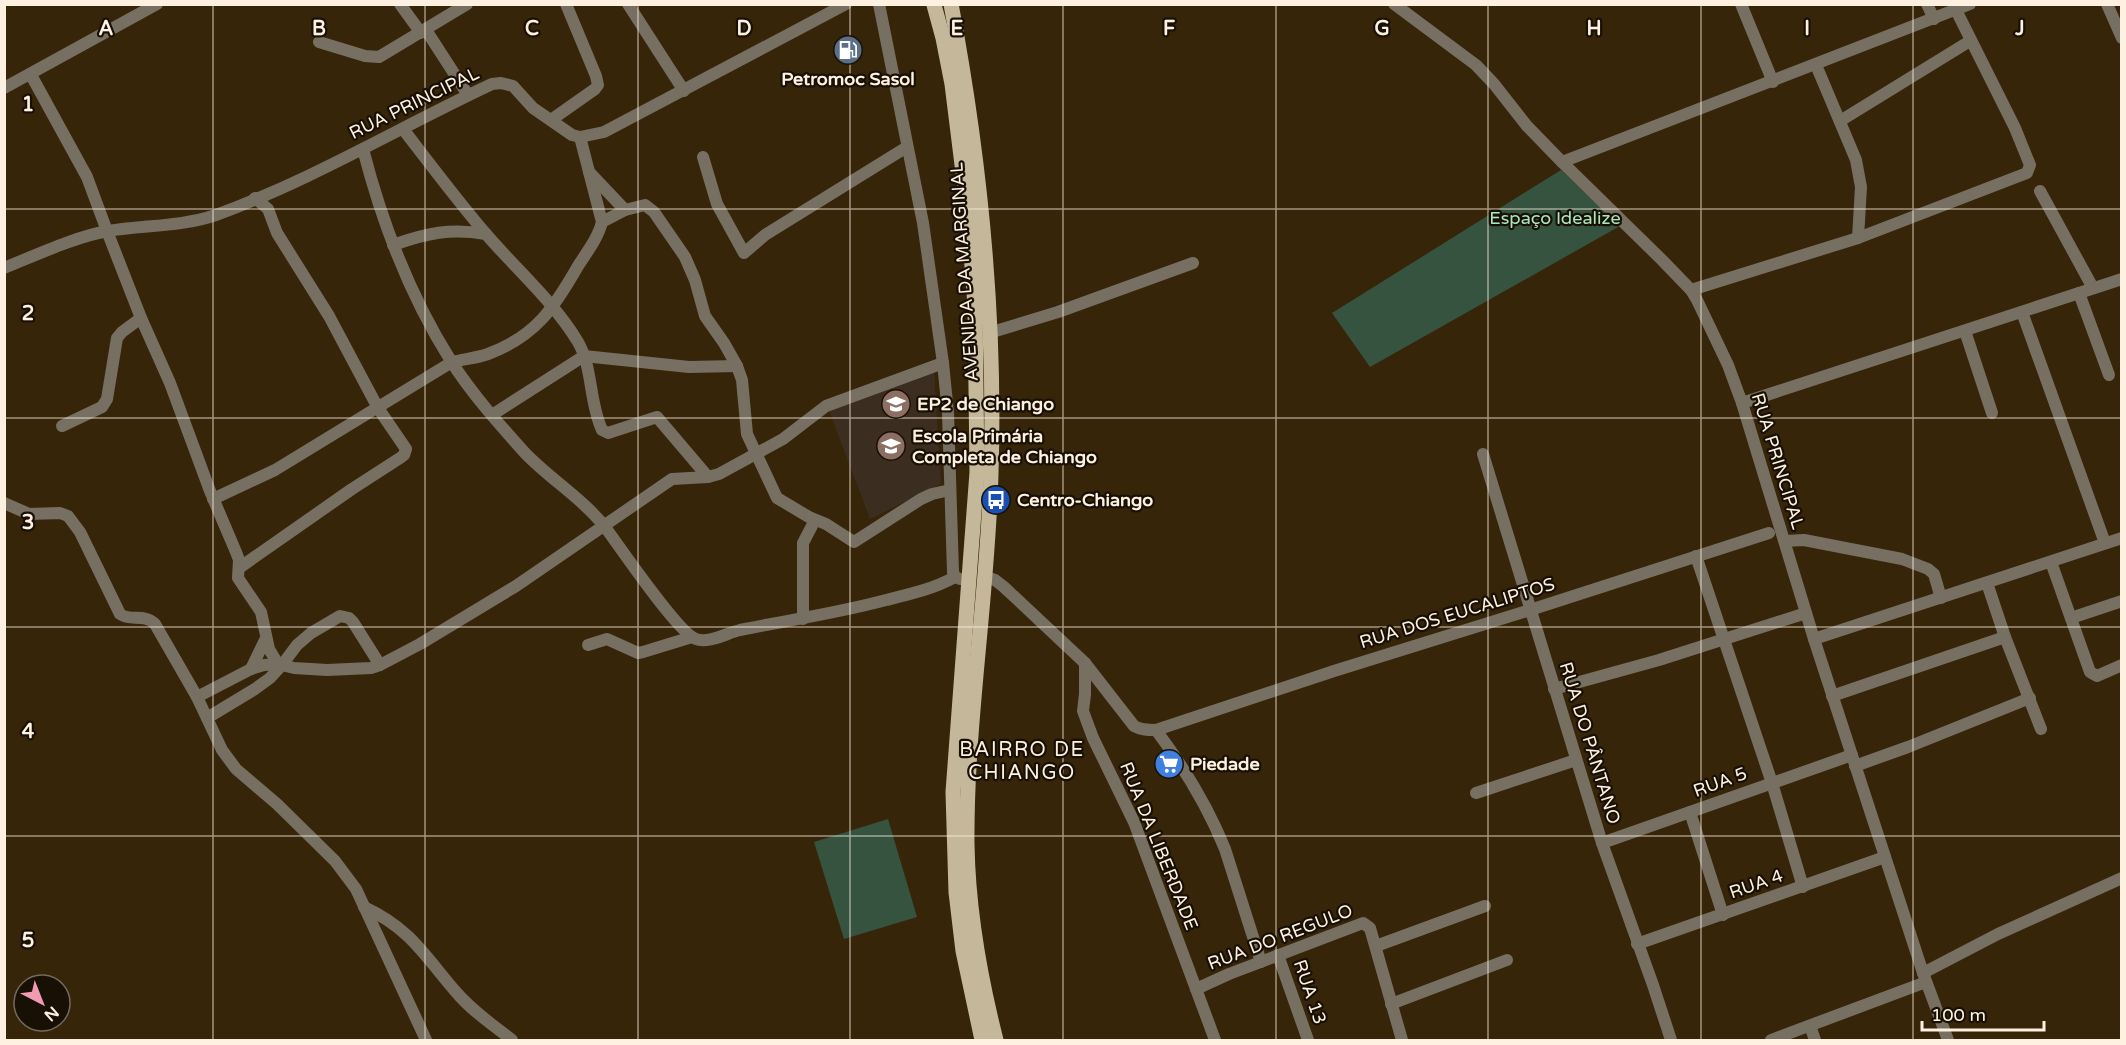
<svg xmlns="http://www.w3.org/2000/svg" width="2126" height="1045" font-family="'Varela Round',sans-serif">
  <rect width="100%" height="100%" fill="#372509"/>
  <path fill="#3b2d20" d="M934 369 941 484 870 519 828 408Z"/>
  <g fill="#35533f">
    <path d="M1561 170 1620 226 1370 367 1332 313Z"/>
    <path d="M888 819 917 917 844 939 814 842Z"/>
  </g>
  <g fill="none" stroke-linecap="round" stroke-linejoin="round">
    <g stroke="#777062" stroke-width="12">
      <path d="M400 4 421 33"/>
      <path d="M628 4 684 91"/>
      <path d="M879 4 923 223 943 363 948 413 953 572 955 577 960 579"/>
      <path d="M1394 4 1476 65 1494 84 1527 126 1562 162 1662 260 1691 290 1697 300 1728 365 1742 403 1814 639 1923 973 1948 1040"/>
      <path d="M1741 4 1773 82"/>
      <path d="M1927 4 1934 19"/>
      <path d="M2107 4 2122 38"/>
      <path d="M426 30 468 95"/>
      <path d="M319 42 365 56 379 57 467 4"/>
      <path d="M1816 65 1856 160 1861 187 1858 238"/>
      <path d="M31 75 87 177 107 231 141 318 170 383 210 491 236 552 239 560 238 578 261 612 269 649 278 664"/>
      <path d="M4 88 157 4"/>
      <path d="M551 120 595 89 598 85 596 76 566 4"/>
      <path d="M1840 121 1970 41"/>
      <path d="M403 129C430 164 457 200 486 234 516 269 554 302 578 342 593 368 589 402 602 430L608 433 657 417 708 477"/>
      <path d="M363 149C382 223 410 296 451 361 472 394 499 424 525 453 550 479 583 499 605 527 620 547 678 633 696 639 708 644 727 633 740 630 789 620 838 613 886 600 911 594 933 589 955 577"/>
      <path d="M703 157 717 204 744 253 765 235 907 147"/>
      <path d="M1562 162 1970 4"/>
      <path d="M589 172 625 210"/>
      <path d="M2040 191 2093 288"/>
      <path d="M602 222 625 210 645 205 654 212 685 257 695 280 705 316 724 343 737 366 742 380 747 434 777 498 809 517 826 524 854 542 921 499 932 494 950 490"/>
      <path d="M393 245C427 233 450 228 486 234"/>
      <path d="M4 268C34 256 77 236 108 231 143 225 181 227 216 215 312 180 400 127 492 84L501 83 513 86 533 108 572 135 580 137 604 132 846 4"/>
      <path d="M1691 290 1858 238 2027 173 2030 165 2015 128 1956 10"/>
      <path d="M2079 293 2109 375"/>
      <path d="M2022 312 2105 543"/>
      <path d="M1965 331 1992 413"/>
      <path d="M989 333 1058 312 1193 263"/>
      <path d="M1742 403 2122 279"/>
      <path d="M492 415 584 356 689 367 737 366"/>
      <path d="M62 426 102 407 107 399 117 338 122 332 141 318"/>
      <path d="M1483 454 1602 843 1653 985 1671 1040"/>
      <path d="M213 499 275 470 452 362C464 359 477 358 488 354 536 336 554 308 578 266 587 252 598 238 602 222L580 137"/>
      <path d="M4 503 29 514 60 513 68 516 80 532 120 614C131 622 144 613 155 624L197 697 222 750 236 769 277 804 335 861 356 889 426 1040"/>
      <path d="M1785 541 1804 540 1902 559 1928 569 1934 574 1941 598"/>
      <path d="M1696 556 1772 783 1803 887"/>
      <path d="M2051 562 2090 672 2097 676 2122 665"/>
      <path d="M239 568 352 489 400 458 404 455 406 449 378 408 329 316 277 233 268 209 255 198"/>
      <path d="M986 577 995 580 1004 587 1085 663 1134 726C1141 730 1148 730 1156 730L1334 671 1530 610 1769 533"/>
      <path d="M1987 583 2005 637 2041 729"/>
      <path d="M2071 618 2122 601"/>
      <path d="M803 619V543L815 520"/>
      <path d="M1814 639 2122 538"/>
      <path d="M588 645 607 639 638 653 643 652 692 637"/>
      <path d="M1085 663V694L1083 711 1093 738 1134 822 1215 1040"/>
      <path d="M251 669 265 640"/>
      <path d="M1554 689 1659 660 1806 613"/>
      <path d="M1832 696 2005 637"/>
      <path d="M197 697 251 669 264 665 278 664 294 668 327 670 371 668 380 665 420 644 516 586 672 479 708 477 719 474 783 439 826 406 943 363"/>
      <path d="M207 718 255 689 270 678 282 665 297 645 311 633 340 616 349 618 353 622 380 665"/>
      <path d="M1156 730C1183 766 1208 807 1225 849L1261 962"/>
      <path d="M1855 766 1908 747 2030 698"/>
      <path d="M1476 793 1576 760"/>
      <path d="M1690 812 1723 915"/>
      <path d="M1602 843 1852 755"/>
      <path d="M364 907C411 929 424 955 456 992 472 1011 493 1025 512 1040"/>
      <path d="M1637 944 1885 857"/>
      <path d="M1376 946 1485 906"/>
      <path d="M1278 955 1308 1040"/>
      <path d="M1923 973 1998 934 2122 878"/>
      <path d="M1196 989 1229 974 1363 923 1370 928 1402 1040"/>
      <path d="M1391 1004 1507 960"/>
      <path d="M1810 1026 1815 1040"/>
      <path d="M1771 1040 1926 982"/>
    </g>
    <g stroke="#c5b89a" stroke-width="15">
      <path d="M951 4C980 158 996 316 991 473 988 597 966 720 967 844 968 910 980 977 996 1040"/>
      <path d="M934 5 943 38 952 84 968 213 975 306 977 472 953 792 956 892 963 951 982 1040"/>
    </g>
  </g>
  <path fill="none" stroke="#fef1e1" stroke-width="1.5" stroke-opacity="0.55" d="M213 4V1040M425 4V1040M638 4V1040M850 4V1040M1063 4V1040M1276 4V1040M1488 4V1040M1701 4V1040M1913 4V1040M4 209H2122M4 418H2122M4 627H2122M4 836H2122"/>
  <defs>
    <g id="fuel-disc" transform="scale(1.5)"><circle r="9.5" fill="#5c6f8a" stroke="#181005"/><path d="M-5.5-6h7V0h2V4h1.3V-2.5L3-4.5l.8-.8L6-3V5H2.5V1h-1V6h-7ZM-4.2-4.7v3.2H.2V-4.7Z" fill="#fff"/></g>
    <g id="school-disc" transform="scale(1.5)"><circle r="9.5" fill="#8d6e63" stroke="#181005"/><path d="M0-5L7-2L0 1L-7-2ZM-4 1L0 2.5L4 1V4Q0 6-4 4Z" fill="#fff"/></g>
    <g id="bus-disc" transform="scale(1.5)"><circle r="9.5" fill="#1a4fb4" stroke="#181005"/><path d="M-5-6H5V4H4V6H2V4H-2V6H-4V4H-5ZM-3.5-4V0h7V-4ZM-3.5 1.2v1.5H-2V1.2ZM2 1.2v1.5H3.5V1.2Z" fill="#fff"/></g>
    <g id="supermarket-disc" transform="scale(1.5)"><circle r="9.5" fill="#3f7fe0" stroke="#181005"/><path d="M-6-5.5h2.5l.6 2H6L4.5 2H-2.5L-4.4-4H-6ZM-1.5 3.2a1.3 1.3 0 1 0 .1 0ZM3 3.2a1.3 1.3 0 1 0 .1 0Z" fill="#fff"/></g>
  </defs>
  <g fill-rule="evenodd">
    <use href="#fuel-disc" x="848" y="50"/>
    <use href="#school-disc" x="896" y="404"/>
    <use href="#school-disc" x="891" y="446"/>
    <use href="#bus-disc" x="996" y="500"/>
    <use href="#supermarket-disc" x="1169" y="764"/>
  </g>
  <g text-anchor="middle" stroke-width="4.5" stroke-linejoin="round" paint-order="stroke">
    <g font-size="18" font-weight="bold" fill="#fef1e1" stroke="#181005" text-anchor="start">
      <text x="848" y="85" text-anchor="middle">Petromoc Sasol</text>
      <text x="917" y="410">EP2 de Chiango</text>
      <text x="912" y="442">Escola Primária<tspan x="912" dy="21">Completa de Chiango</tspan></text>
      <text x="1017" y="506">Centro-Chiango</text>
      <text x="1190" y="770">Piedade</text>
    </g>
    <g font-size="18" fill="#fef1e1" stroke="#181005">
      <text transform="translate(414 103) rotate(-26)" y="6">RUA PRINCIPAL</text>
      <text transform="translate(964 272) rotate(-94)" y="6">AVENIDA DA MARGINAL</text>
      <text transform="translate(1778 461) rotate(73)" y="6">RUA PRINCIPAL</text>
      <text transform="translate(1457 613) rotate(-17)" y="6">RUA DOS EUCALIPTOS</text>
      <text transform="translate(1590 743) rotate(73)" y="6">RUA DO PÂNTANO</text>
      <text transform="translate(1720 782) rotate(-20)" y="6">RUA 5</text>
      <text transform="translate(1159 846) rotate(68)" y="6">RUA DA LIBERDADE</text>
      <text transform="translate(1756 884) rotate(-19)" y="6">RUA 4</text>
      <text transform="translate(1280 937) rotate(-21)" y="6">RUA DO REGULO</text>
      <text transform="translate(1310 992) rotate(71)" y="6">RUA 13</text>
    </g>
    <g font-size="18" fill="#abe6be" stroke="#181005">
      <text x="1555" y="224">Espaço Idealize</text>
    </g>
    <g font-size="20" letter-spacing="1.5" fill="#fef1e1" stroke="#181005">
      <text x="1022" y="756">BAIRRO DE<tspan x="1022" dy="23">CHIANGO</tspan></text>
    </g>
  </g>
  <g font-size="20" text-anchor="middle" font-weight="bold" fill="#fef1e1" stroke="#181005" stroke-width="4.5" stroke-linejoin="round" paint-order="stroke">
    <text x="106" y="35">A</text>
    <text x="319" y="35">B</text>
    <text x="532" y="35">C</text>
    <text x="744" y="35">D</text>
    <text x="957" y="35">E</text>
    <text x="1169" y="35">F</text>
    <text x="1382" y="35">G</text>
    <text x="1594" y="35">H</text>
    <text x="1807" y="35">I</text>
    <text x="2020" y="35">J</text>
    <text x="28" y="111">1</text>
    <text x="28" y="320">2</text>
    <text x="28" y="529">3</text>
    <text x="28" y="738">4</text>
    <text x="28" y="947">5</text>
  </g>
  <rect width="2126" height="1045" fill="none" stroke="#fef1e1" stroke-width="12"/>
  <g transform="translate(42 1003) rotate(138)"><circle r="28" fill="#181005" stroke="#746a5d" stroke-width="1.5"/>
  <path d="M0-4.5L10 22L0 15L-10 22Z" fill="#f19ab3"/>
  <text y="-9" font-size="16" font-weight="bold" text-anchor="middle" fill="#fef1e1">N</text>
  </g>
  <path d="M1922 1021v9h122v-9" fill="none" stroke="#fef1e1" stroke-width="3"/>
  <text x="1931" y="1021" font-size="18" fill="#fef1e1" stroke="#181005" stroke-width="4.5" paint-order="stroke">100 m</text>
</svg>
